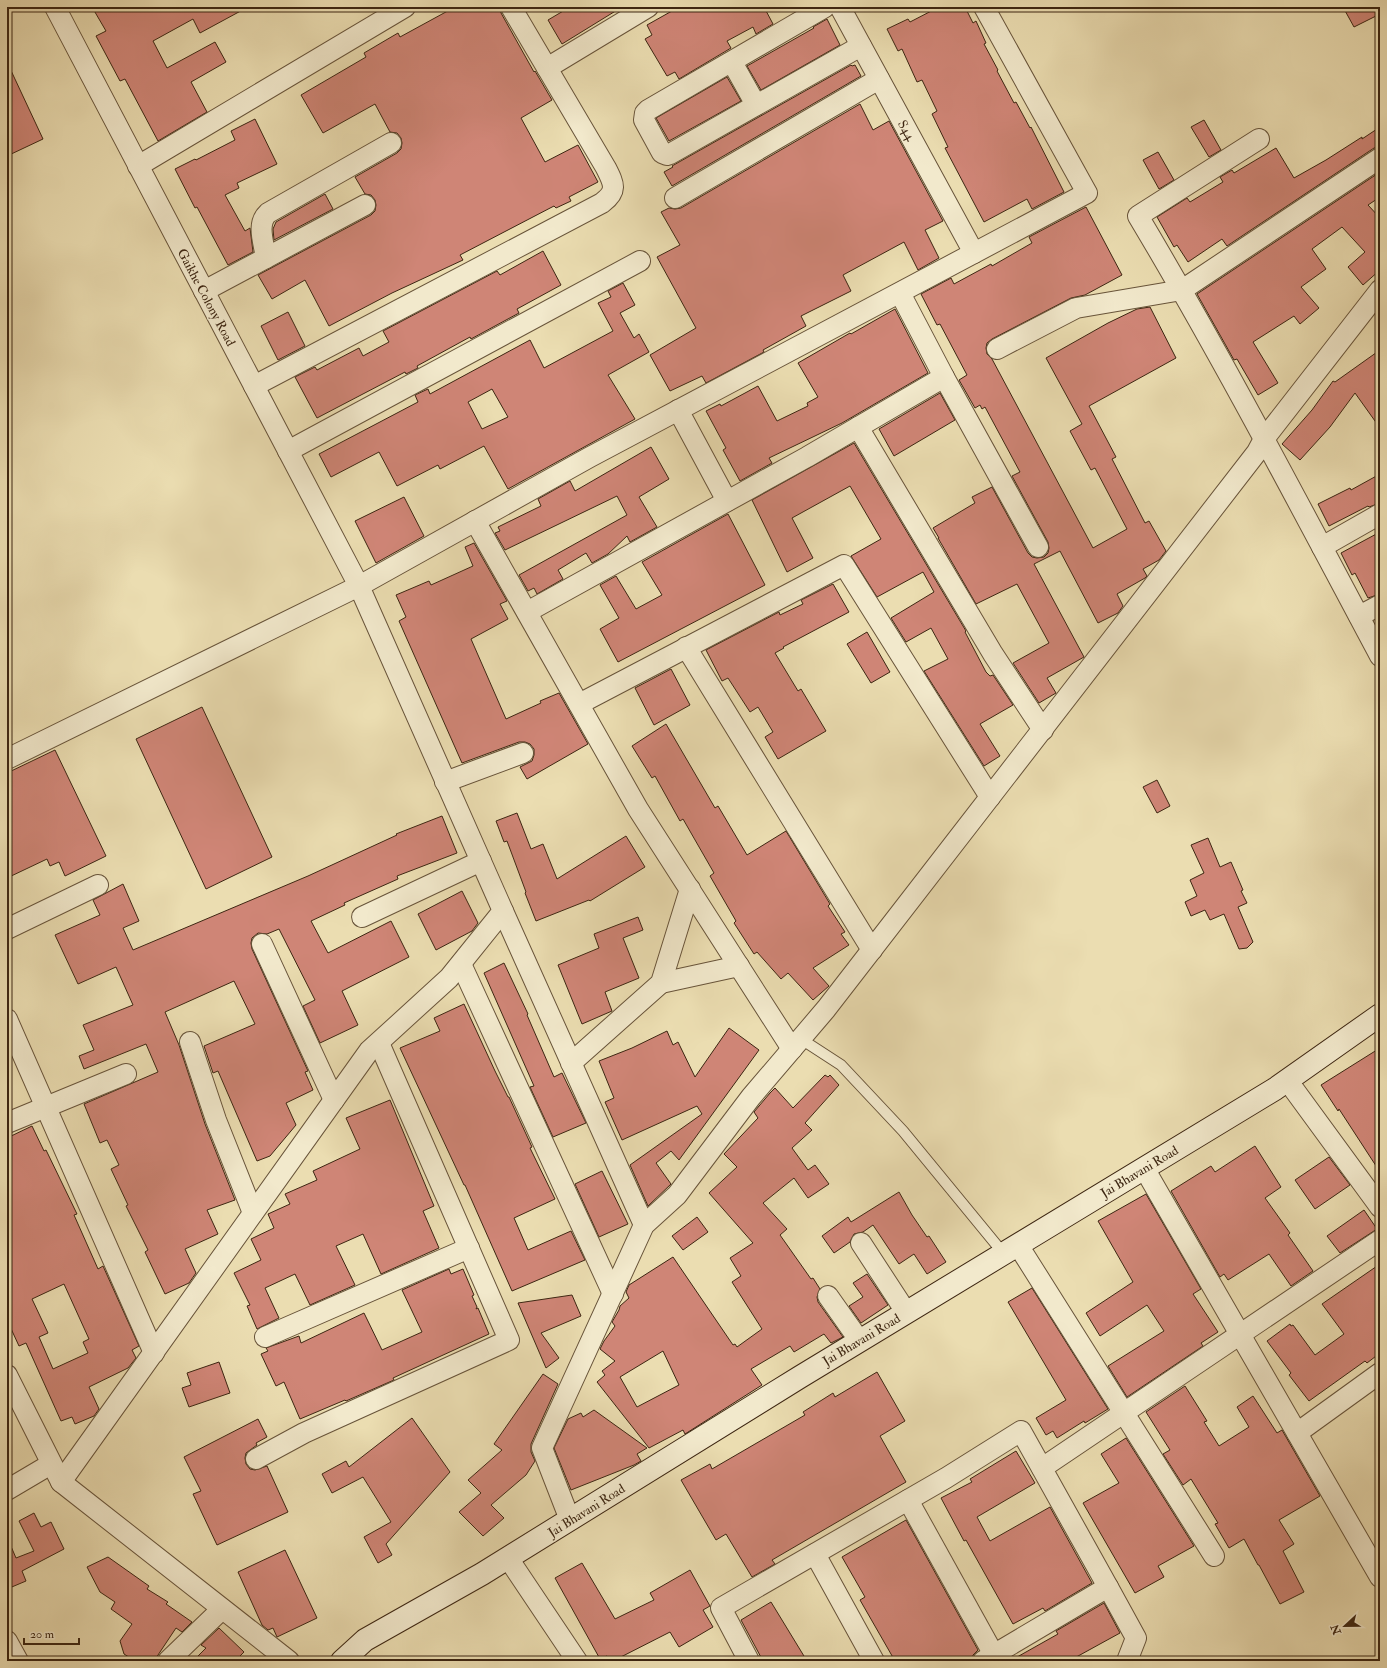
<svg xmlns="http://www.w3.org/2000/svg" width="1387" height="1668" font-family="'IM FELL Double Pica',serif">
  <rect width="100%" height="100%" fill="#ebddb1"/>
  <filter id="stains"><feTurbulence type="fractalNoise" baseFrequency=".005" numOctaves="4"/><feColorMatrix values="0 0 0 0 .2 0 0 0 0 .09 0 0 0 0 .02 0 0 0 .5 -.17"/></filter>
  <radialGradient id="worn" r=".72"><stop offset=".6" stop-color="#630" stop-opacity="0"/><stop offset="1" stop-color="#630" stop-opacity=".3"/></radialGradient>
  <g fill="#cf8576" stroke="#3d2612" fill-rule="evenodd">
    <path d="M92 7H248L200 33 193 19 153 41 167 68 215 42 226 62 191 82 207 112 158 141 125 79 120 81 96 36 106 31Z"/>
    <path d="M455 7H500L501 13 534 72 535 71 552 100 521 118 545 162 578 145 598 182 569 197 571 201 556 208 554 206 460 255 463 260 392 293 329 326 305 280 272 299 258 275 371 215 375 211 376 205 375 200 371 195 365 194 355 177 397 153 401 149 402 143 401 138 397 133 390 132 375 104 323 133 301 95 366 57 364 53 398 33 400 37Z"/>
    <path d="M570 7H622L562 44 548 20Z"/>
    <path d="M679 7H764L773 24 756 34 753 27 727 41 731 48 679 79 675 72 667 76 645 39 652 35 647 25Z"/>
    <path d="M939 7H965L973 23 976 21 986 43 984 44 998 70 997 71 1014 103 1016 102 1030 128 1031 127 1064 192 1032 209 1027 199 984 222 945 148 948 147 932 114 937 111 922 80 917 82 902 49 898 51 887 29 908 19 910 22Z"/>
    <path d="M1343 7H1380V14L1354 27Z"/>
    <path d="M827 19 840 45 761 90 747 66 814 28 813 27Z"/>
    <path d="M7 62 43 139 7 156Z"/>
    <path d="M851 65 852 66 855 65 861 76 672 186 664 172 673 167 672 166Z"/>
    <path d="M727 77 741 101 669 141 656 118Z"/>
    <path d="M860 104 873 130 889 121 943 221 925 230 939 258 918 270 904 242 843 275 851 291 801 316 806 326 763 350 764 352 706 383 702 376 670 391 650 355 696 328 657 257 680 245 661 212 669 208 675 209 681 208Z"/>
    <path d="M255 119 277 164 237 183 239 188 225 195 245 231 250 228 253 252 228 265 197 207 195 208 175 169 195 159 196 160 235 140 231 131Z"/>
    <path d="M1204 120 1221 150 1209 157 1191 127Z"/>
    <path d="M1380 127V147L1374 148 1227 246 1222 239 1188 262 1177 245 1174 247 1157 217 1187 198 1190 202 1223 182 1220 177 1232 170 1234 173 1276 148 1294 178 1326 160 1362 137V139Z"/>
    <path d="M1158 152 1174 180 1159 189 1143 160Z"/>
    <path d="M1380 172V197L1368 205 1380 218V270L1363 285 1348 267 1365 252 1342 227 1312 249 1326 269 1301 287 1319 308 1300 324 1294 316 1253 342 1278 383 1258 395 1237 359 1234 360 1197 294Z"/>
    <path d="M325 194 333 209 274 240 273 229 276 222Z"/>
    <path d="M1086 207 1122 275 1085 295 1071 298 992 339 987 343 986 348 987 354 992 359 1093 548 1127 529 1095 468 1091 470 1070 431 1082 424 1046 358 1108 323 1137 309 1150 307 1176 358 1089 406 1116 457 1112 459 1145 523 1149 521 1166 551 1159 560 1143 569 1147 576 1145 578 1117 594 1123 606 1118 613 1098 623 1060 551 1034 564 1084 657 1047 678 1056 693 1039 703 1013 663 1049 643 1017 584 976 604 938 538H939L933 528 975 503 972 497 992 487 1028 553 1032 557 1037 558 1044 557 1048 553 1049 548 1048 542 1012 476 1020 472 985 407 982 409 980 405 975 408 959 380 967 375 940 324 937 325 921 294 951 278 954 284 991 264 992 266 1032 243 1029 237Z"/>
    <path d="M543 251 561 285 517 309 519 313 471 339 470 337 417 366 418 368 406 374 405 372 317 418 295 377 315 367 317 370 359 348 363 356 389 342 383 331 497 271 500 275Z"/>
    <path d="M623 283 635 305 620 313 634 338 639 334 649 352 608 375 635 419 508 489 484 446 440 469 438 465 397 486 379 452 331 477 319 454 418 402 415 395 428 389 430 394 530 340 544 368 613 331 598 303 611 297 608 291ZM492 389 508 417 482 429 468 402Z"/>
    <path d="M895 309 928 373 842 423 769 458 772 463 740 481 723 450 726 448 706 411 720 404 721 406 758 386 777 421 808 406 807 403 818 397 798 363 850 333 851 334Z"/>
    <path d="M288 312 305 346 278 360 261 326Z"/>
    <path d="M1380 350V428L1355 393 1330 427 1300 460 1282 444 1312 410 1333 381 1335 382Z"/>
    <path d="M940 393 955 420 894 456 879 429Z"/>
    <path d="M854 443 966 631 965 632 986 672 990 676 993 675 1013 705 980 724 1000 756 984 766 924 671 948 659 931 628 906 642 891 618 934 592 923 572 877 597 851 556 881 539 850 486 792 518 813 558 787 572 752 500Z"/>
    <path d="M651 447 669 479 639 497 657 527 630 542 627 536 608 554 592 563 586 553 558 570 563 579 537 594 534 588 528 591 519 575 627 515 617 496 505 550 495 533 500 531 498 527 541 506 538 499 570 481 575 491Z"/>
    <path d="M1380 474V503L1369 507 1368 506 1329 526 1318 504 1350 488 1351 490Z"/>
    <path d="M404 497 424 536 376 563 355 521Z"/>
    <path d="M728 514 765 585 618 662 600 629 619 618 600 585 616 576 636 609 662 595 642 562Z"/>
    <path d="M1380 532V594L1368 598 1355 573 1352 575 1341 553Z"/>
    <path d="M474 543 507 601 500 604 508 619 471 639 506 719 541 703 540 701 559 693 588 744 527 779 520 767 532 761 534 755V749L530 744 525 742H519L462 763 399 621 406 617 396 595 429 581 431 585 473 566 465 547Z"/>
    <path d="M833 584 849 612 783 647 784 648 775 653 798 691 801 689 826 731 778 759 765 737 773 732 758 707 750 712 728 678 722 681 706 650 779 612 780 615 803 604 801 600Z"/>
    <path d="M867 632 890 672 871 683 847 644Z"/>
    <path d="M671 669 690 705 654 725 635 688Z"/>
    <path d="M202 707 272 857 206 889 136 739Z"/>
    <path d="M666 724 715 808 718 806 747 855 786 831 830 904 828 906 845 932 841 934 849 945 813 968 829 986 813 1000 788 973 781 979 757 952 754 954 734 923 736 921 710 876 714 873 683 819 680 821 655 776 652 778 632 746Z"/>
    <path d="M55 750 106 856 65 876 59 862 50 866 47 859 7 878V773Z"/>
    <path d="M1157 780 1170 806 1157 813 1143 787Z"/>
    <path d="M517 813 531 849 543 844 557 879 626 836 645 867 590 901 589 900 536 921 525 893 526 892 507 841 504 842 496 821Z"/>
    <path d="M442 816 457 853 397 876 398 879 344 903 345 905 311 921 328 953 391 921 409 957 342 991 358 1025 320 1043 303 1006 315 1000 279 929 267 934 258 933 252 938 251 943 252 949 308 1071 305 1072 313 1090 286 1103 296 1125 270 1156 257 1161 218 1071 213 1073 204 1046 255 1024 234 981 165 1012 179 1045 205 1124 235 1200 207 1210 218 1234 185 1249 196 1273 189 1283 165 1294 145 1252 148 1250 126 1206 128 1205 111 1169 119 1165 107 1140 100 1143 84 1104 158 1072 146 1044 84 1069 79 1056 94 1050 83 1025 133 1005 116 967 78 984 55 935 100 915 93 900 123 884 139 921 123 928 133 950 308 876 397 835 396 834Z"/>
    <path d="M1208 838 1220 867 1231 862 1243 890 1241 891 1247 903 1238 907 1253 942 1247 948 1239 949 1224 914 1210 920 1205 910 1191 916 1185 902 1197 896 1190 880 1204 873 1191 845Z"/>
    <path d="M462 891 478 923 472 931 436 950 418 914Z"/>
    <path d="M638 917 643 930 623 938 639 978 605 992 612 1011 582 1024 558 965 599 948 594 934Z"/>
    <path d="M504 963 528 1014 527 1015 554 1077 562 1073 586 1123 553 1137 530 1087 534 1086 484 973Z"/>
    <path d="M464 1004 495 1071 508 1097H509L532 1147 530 1148 555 1199 514 1218 528 1250 571 1231 585 1260 512 1291 465 1185H464L400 1048 440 1031 434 1018Z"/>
    <path d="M729 1028 759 1050 679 1160 671 1151 656 1163 671 1184 648 1206 630 1165 702 1114 697 1106 622 1140 605 1102 614 1098 599 1061 632 1048 667 1031 673 1045 678 1042 695 1077Z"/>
    <path d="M1380 1048V1172L1339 1109 1338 1111 1321 1085Z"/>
    <path d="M825 1075 828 1077 830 1075 839 1085 805 1123 812 1130 792 1148 808 1170 815 1165 829 1184 808 1198 794 1178 763 1203 787 1229 780 1235 811 1279 813 1278 820 1289 817 1297 818 1302 843 1337 831 1343 824 1334 794 1352 790 1346 751 1369 762 1385 685 1434 683 1430 649 1448 597 1382 605 1375 602 1371 615 1361 600 1349 604 1341 615 1326 612 1322 619 1310 620 1306 629 1298 626 1292 629 1285 673 1257 733 1345 735 1344 737 1347 762 1329 732 1282 741 1276 730 1258 753 1243 709 1193 737 1167 724 1154 758 1118 754 1112 770 1093 775 1088 793 1108ZM663 1351 679 1385 637 1407 620 1377Z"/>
    <path d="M390 1100 434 1206 423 1211 439 1248 381 1274 363 1234 336 1246 355 1285 310 1305 295 1274 265 1288 279 1318 257 1329 247 1306 250 1305 234 1273 261 1260 251 1239 274 1228 268 1214 290 1204 285 1194 317 1180 313 1171 360 1149 346 1118Z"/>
    <path d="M32 1126 44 1151 46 1150 77 1214 74 1215 98 1269 103 1266 139 1346 132 1350 136 1358 128 1368 89 1387 99 1409 94 1416 75 1424 72 1417 61 1421 26 1343 19 1346 7 1320V1138ZM64 1284 89 1339 83 1342 88 1353 53 1369 39 1337 48 1333 32 1299Z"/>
    <path d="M1255 1146 1281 1187 1265 1198 1290 1233 1288 1235 1313 1271 1291 1286 1269 1254 1228 1280 1224 1274 1220 1277 1171 1191 1211 1166 1215 1172Z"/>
    <path d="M1329 1157 1350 1185 1315 1209 1295 1180Z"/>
    <path d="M602 1171 628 1224 599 1237 575 1184Z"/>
    <path d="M899 1192 912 1215 927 1237 929 1236 946 1262 927 1274 914 1254 899 1264 873 1225 863 1232 854 1234 850 1242 834 1253 822 1236 848 1217 851 1222Z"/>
    <path d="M1146 1194 1201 1289 1193 1294 1218 1332 1201 1343 1203 1346 1127 1397 1108 1366 1164 1331 1147 1305 1100 1336 1086 1313 1133 1282 1098 1221Z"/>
    <path d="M1364 1210 1377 1229 1340 1253 1327 1236Z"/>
    <path d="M697 1217 708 1232 683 1250 672 1236Z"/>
    <path d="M1380 1264V1353L1367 1363 1365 1361 1309 1401 1289 1375 1291 1373 1267 1341 1290 1324 1291 1326 1293 1325 1315 1355 1344 1334 1322 1304Z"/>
    <path d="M449 1269 451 1274 463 1269 474 1295 472 1296 477 1307 476 1309 478 1308 489 1334 393 1378 394 1380 346 1401 345 1400 300 1419 284 1382 276 1386 261 1354 268 1351 266 1348 299 1336 301 1343 364 1313 382 1350 422 1332 402 1290Z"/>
    <path d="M867 1274 888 1305 861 1323 849 1306 863 1297 853 1283Z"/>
    <path d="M1032 1288 1108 1409 1085 1423 1084 1421 1057 1438 1053 1431 1046 1435 1036 1418 1066 1400 1008 1302Z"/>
    <path d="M572 1295 581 1316 541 1333 559 1358 546 1368 518 1303Z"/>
    <path d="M219 1362 230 1393 189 1407 182 1388 191 1385 187 1373Z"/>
    <path d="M877 1372 905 1421 880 1436 906 1482 772 1560 775 1564 752 1577 726 1534 716 1540 681 1480 710 1464 712 1469 805 1415 803 1412 833 1393 835 1397Z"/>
    <path d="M543 1374 558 1384 531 1444V1452L535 1461 526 1475 491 1505 504 1518 483 1536 459 1512 481 1493 468 1480 502 1450 494 1444Z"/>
    <path d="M1185 1386 1207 1421 1204 1422 1219 1446 1249 1427 1237 1407 1253 1396 1277 1433 1282 1430 1320 1496 1279 1520 1294 1544 1283 1551 1304 1592 1280 1604 1259 1565H1258L1244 1539 1229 1548 1215 1524 1218 1523 1191 1479 1183 1485 1163 1454 1170 1450 1146 1412Z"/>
    <path d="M594 1410 647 1448 637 1454 641 1461 634 1465 571 1490 554 1448 568 1419 581 1413 583 1417Z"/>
    <path d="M412 1418 450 1472 386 1544 392 1555 378 1563 364 1537 391 1522 363 1477 332 1493 322 1474 346 1461 349 1467Z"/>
    <path d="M258 1419 267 1437 256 1443 257 1445 246 1453 245 1458 246 1464 250 1469 255 1470 267 1466 288 1512 217 1545 193 1494 201 1491 184 1457Z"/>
    <path d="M1126 1438 1194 1546 1158 1566 1164 1577 1135 1593 1083 1503 1119 1483 1101 1454Z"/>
    <path d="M1016 1451 1035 1483 977 1517 990 1541 1050 1507 1092 1583 1045 1611 1043 1608 1013 1624 966 1540 964 1541 941 1498 972 1482 970 1479Z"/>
    <path d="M34 1513 41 1527 51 1522 64 1549 22 1571 26 1581 7 1589V1537L16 1558 34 1551 19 1521Z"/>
    <path d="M906 1520 978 1650 973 1655 972 1661H895L860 1600 865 1597 842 1557Z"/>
    <path d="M285 1550 317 1618 277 1637 273 1628 268 1630 262 1625 238 1572Z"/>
    <path d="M108 1557 149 1586 147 1589 168 1602 166 1604 192 1622 182 1632 176 1628 154 1661 147 1659 135 1661 124 1654 120 1641 132 1624 111 1609 115 1602 100 1592 87 1567Z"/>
    <path d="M582 1563 615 1619 654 1600 650 1593 690 1570 710 1606 703 1610 713 1627 679 1647 670 1632 613 1661H610L607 1656 600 1659 555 1578Z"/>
    <path d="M771 1602 807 1661H763L741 1620Z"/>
    <path d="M1104 1603 1120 1633 1069 1661H1010L1058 1634 1056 1631Z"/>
    <path d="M219 1628 244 1652 235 1661H193L206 1648 201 1645Z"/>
  </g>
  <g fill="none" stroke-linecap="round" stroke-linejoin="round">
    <g stroke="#68543a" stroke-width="12">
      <path id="lane" d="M801 1039 841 1065 903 1131 1004 1254"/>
    </g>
    <g stroke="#68543a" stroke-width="22">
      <g id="street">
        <path d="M55 7 359 586 590 457 1087 193 984 7"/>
        <path d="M825 7 648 110 645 113 644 120 662 153 667 155 670 154 861 46"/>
        <path d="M840 7 974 253"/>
        <path d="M732 62 756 105"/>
        <path d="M547 68 648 7"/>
        <path d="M1259 139 1138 216C1224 360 1301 508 1380 656"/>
        <path d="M138 166 405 7"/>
        <path d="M675 198 879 79"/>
        <path d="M266 258C264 243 256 224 268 213L391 143"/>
        <path d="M204 291 365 205"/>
        <path d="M900 293 944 377 1038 547"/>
        <path d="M997 349 1076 308 1182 290 1380 158"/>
        <path d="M254 386 602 203C618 191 614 184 606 168L511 7"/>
        <path d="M678 410 727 501"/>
        <path d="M858 427 993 654 1043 730"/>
        <path d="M288 451 640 261"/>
        <path d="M475 521 638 809 792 1049"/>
        <path d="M1322 547 1380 514"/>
        <path d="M527 612 807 457 944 377"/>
        <path d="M1359 616 1380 605"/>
        <path d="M686 647 872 950"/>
        <path d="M579 704 844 565 990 797"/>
        <path d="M7 759 359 586 503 911 449 978 369 1051 61 1482"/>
        <path d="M445 782 523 753"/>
        <path d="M503 911 644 1225"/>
        <path d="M362 917 481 861"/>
        <path d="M7 929 98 885"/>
        <path d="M262 944 334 1100"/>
        <path d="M461 964 613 1294"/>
        <path d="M661 983 739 966"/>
        <path d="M7 1019 154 1353"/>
        <path d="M190 1042 216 1120 253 1213"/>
        <path d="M571 1063 661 983 690 889"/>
        <path d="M1287 1080 1380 1207"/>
        <path d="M7 1123 126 1074"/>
        <path d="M1144 1168 1380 1577"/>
        <path d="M861 1243 906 1312"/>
        <path d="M1018 1245 1214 1556"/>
        <path d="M828 1296 859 1340"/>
        <path d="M265 1337 469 1248"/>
        <path d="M7 1375 61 1482 289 1661"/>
        <path d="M1297 1433 1380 1373"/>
        <path d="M256 1459 304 1433 509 1340 379 1043"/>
        <path d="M1042 1468 1380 1240"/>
        <path d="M7 1490 51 1464"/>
        <path d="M908 1500 994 1655"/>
        <path d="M570 1520 542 1448 644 1225 677 1195 751 1097 826 1009 1257 452 1264 439 1380 290"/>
        <path d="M815 1554 874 1661"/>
        <path d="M508 1558 577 1661"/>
        <path d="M1108 1587 1136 1638 1127 1661"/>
        <path d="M7 1641 18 1661"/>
        <path d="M168 1661 222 1609"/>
        <path d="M749 1661 721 1608 946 1478 1021 1431 1108 1587 983 1661"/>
      </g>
    </g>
    <g stroke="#3d2612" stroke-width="24">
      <path id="secondary" d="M342 1661 365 1640 482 1574 800 1377 1275 1089 1380 1015"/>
    </g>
    <use href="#lane" stroke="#f2e9cc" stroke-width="10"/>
    <use href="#street" stroke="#f2e9cc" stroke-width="20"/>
    <use href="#secondary" stroke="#f2e9cc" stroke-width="22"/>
  </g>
  <g text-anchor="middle" stroke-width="3" stroke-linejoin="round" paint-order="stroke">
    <g font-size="13" fill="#3d2612" stroke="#f2e9cc">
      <text transform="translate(907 130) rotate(61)" y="5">S44</text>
      <text transform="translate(207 297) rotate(62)" y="5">Gaikhe Colony Road</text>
      <text transform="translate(1139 1171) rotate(-31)" y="5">Jai Bhavani Road</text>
      <text transform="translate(861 1339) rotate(-31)" y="5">Jai Bhavani Road</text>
      <text transform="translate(586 1510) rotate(-32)" y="5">Jai Bhavani Road</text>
    </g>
  </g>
  <rect width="1387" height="1668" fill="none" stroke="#ebddb1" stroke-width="24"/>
  <rect x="8" y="8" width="1371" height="1652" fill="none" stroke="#3d2612" stroke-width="2"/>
  <rect x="12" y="12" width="1363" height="1644" fill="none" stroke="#3d2612"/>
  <g transform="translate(1345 1626) rotate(248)" stroke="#f2e9cc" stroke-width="3" paint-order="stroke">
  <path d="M0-3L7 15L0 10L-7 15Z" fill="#3d2612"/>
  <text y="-6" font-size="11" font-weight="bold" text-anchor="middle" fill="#3d2612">N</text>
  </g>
  <path d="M24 1638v6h55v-6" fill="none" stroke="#3d2612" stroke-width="2"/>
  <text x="30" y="1638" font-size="12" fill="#3d2612" stroke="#f2e9cc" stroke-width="3" paint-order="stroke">20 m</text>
  <rect width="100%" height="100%" filter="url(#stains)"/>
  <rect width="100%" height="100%" fill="url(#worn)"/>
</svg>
